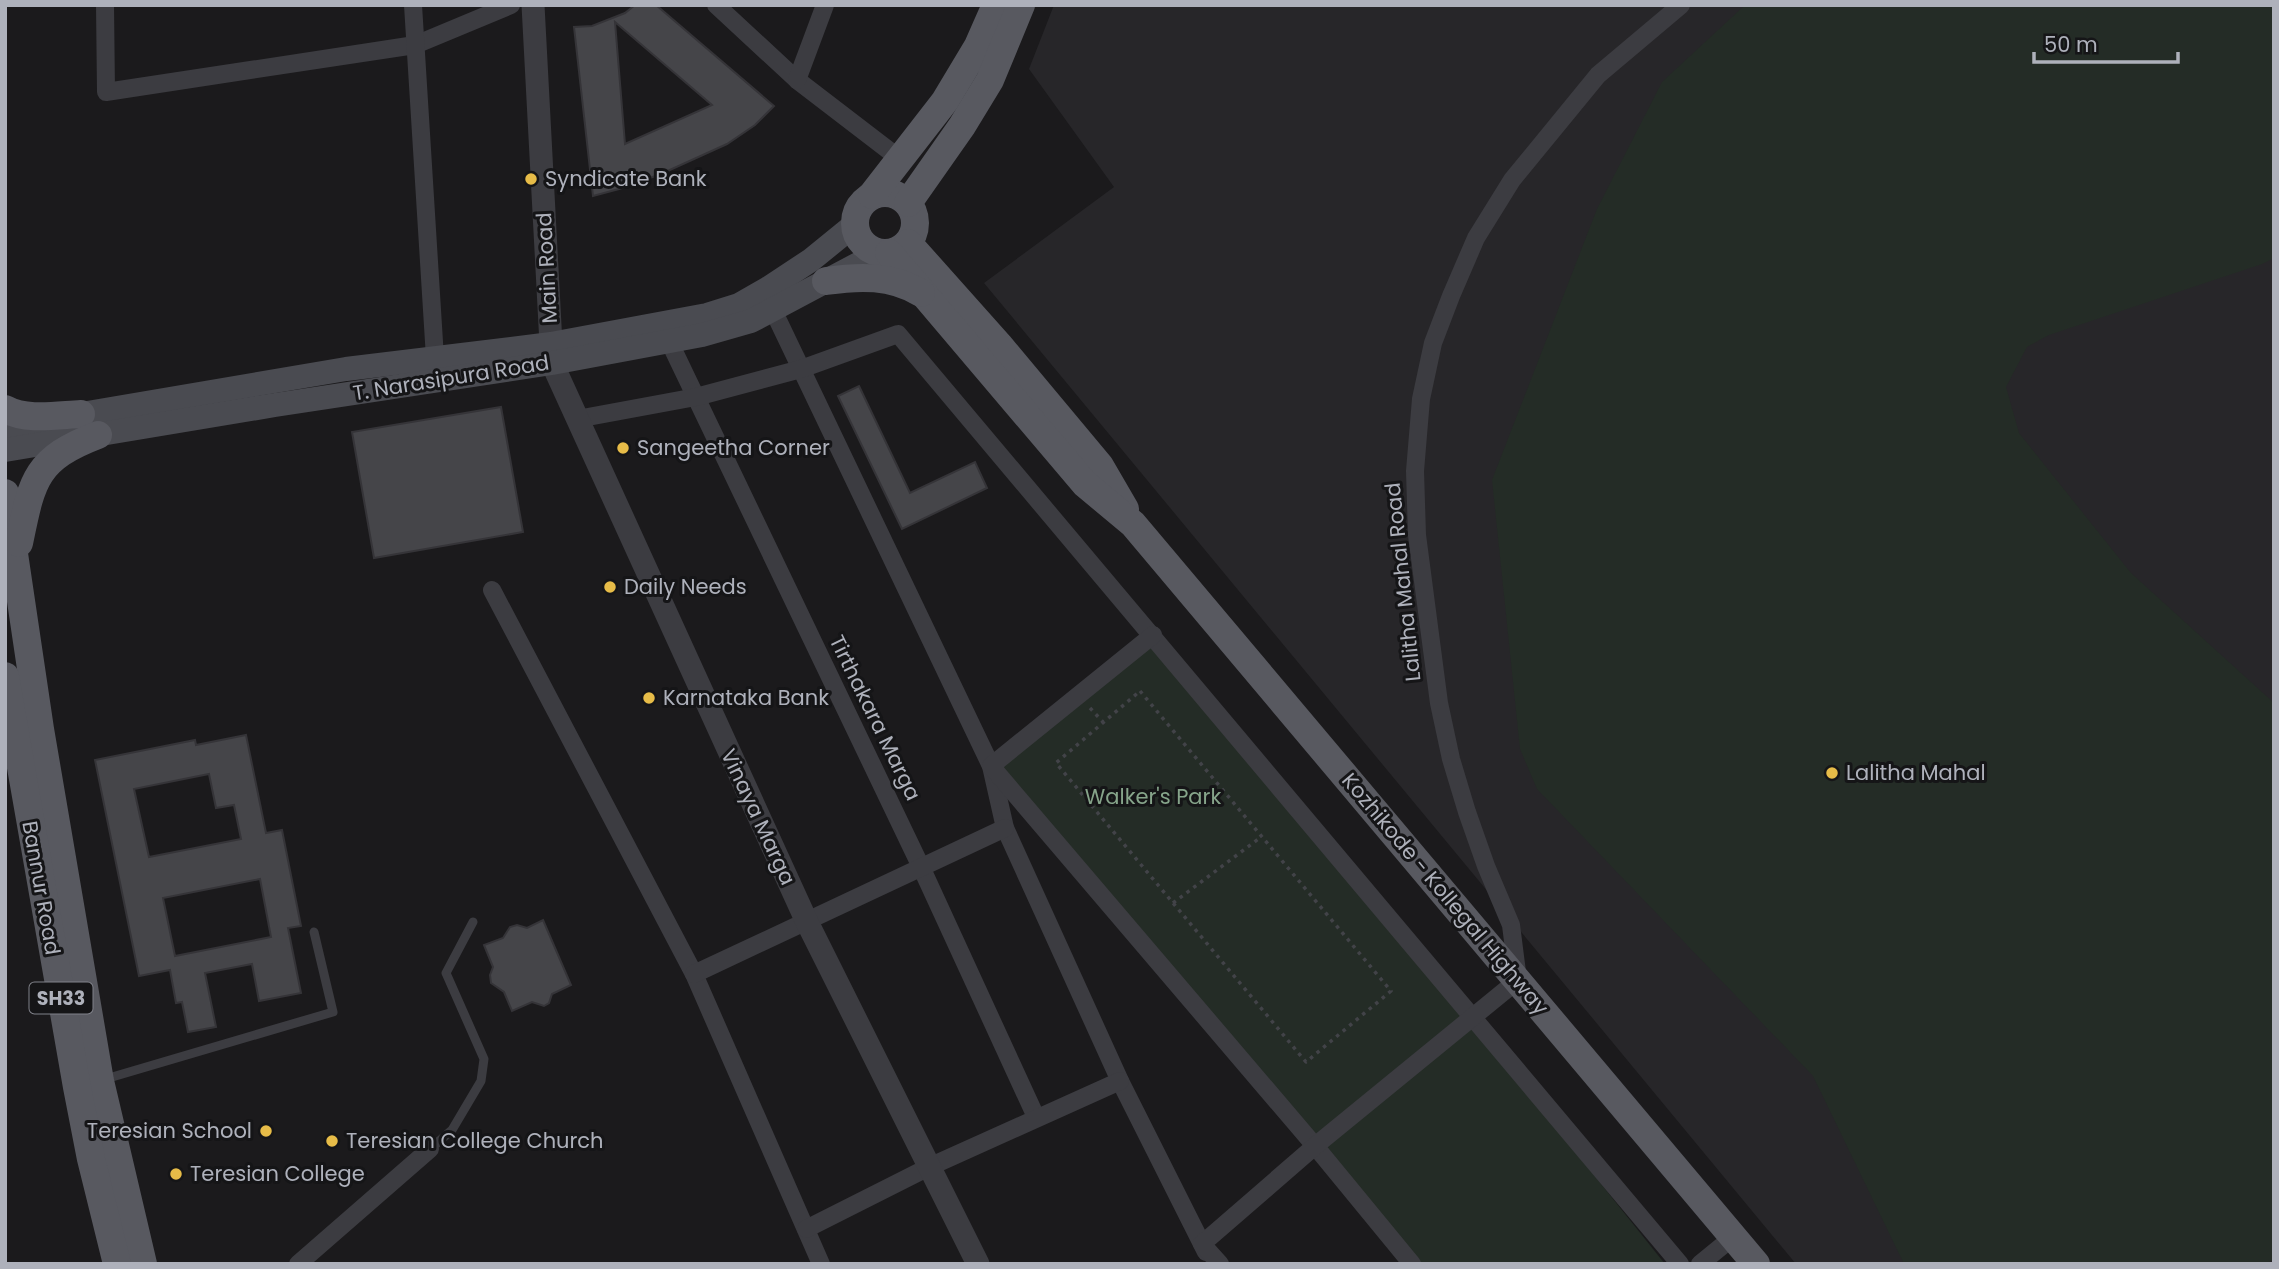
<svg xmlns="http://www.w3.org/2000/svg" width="2279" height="1269" font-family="Poppins,sans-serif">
  <rect width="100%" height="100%" fill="#1b1a1c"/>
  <path fill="#272629" d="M1054 5H2274V1264H1796L984 283 1114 187 1029 69Z"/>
  <g fill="#242c26">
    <path d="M1745 5H2274V258L2262 264 2049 335 2027 347 2006 387 2019 433 2131 573 2274 703V1259L2266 1264H1904L1813 1076 1537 789 1520 749 1492 480 1597 209 1662 82Z"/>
    <path d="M1153 635 1470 1020 1665 1264H1414L991 766Z"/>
  </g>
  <g fill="#454549" stroke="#353438" stroke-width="2" fill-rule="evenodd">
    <path d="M635 5H656L774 106 755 125 727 144 661 174 619 189 593 196 574 27 592 26 625 13ZM615 22 712 105 625 144Z"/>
    <path d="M859 386 910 493 975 462 987 488 902 529 838 396Z"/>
    <path d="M501 407 523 532 374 558 352 432Z"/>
    <path d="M246 735 266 833 282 830 301 926 288 928 301 993 259 1001 252 964 205 973 216 1027 188 1032 182 1002 176 1003 170 970 139 976 95 760 195 740 196 745ZM209 774 216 808 234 805 241 839 149 857 134 789ZM260 879 271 937 175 956 163 898Z"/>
    <path d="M543 920 571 985 552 994 549 1003 544 1006 532 1002 512 1011 504 992 491 983 490 975 493 967 484 945 503 938 510 927 517 925 527 928Z"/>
  </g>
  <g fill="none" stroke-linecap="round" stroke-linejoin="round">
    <g stroke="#424348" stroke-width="3.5" stroke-dasharray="3.5 5" stroke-linecap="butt">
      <path d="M1140 691 1391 991 1306 1062 1056 763Z"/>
      <path d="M1090 708 1103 722"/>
      <path d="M1173 903 1261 837"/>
    </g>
    <g stroke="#3c3c41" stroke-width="9">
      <path d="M102 1080 333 1012 314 932"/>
      <path d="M430 1149 452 1130 481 1081 484 1059 446 973 473 922"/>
    </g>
    <g stroke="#3c3c41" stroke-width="18">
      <path d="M105 5 106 92 415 45 511 5"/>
      <path d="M413 5 435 358"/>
      <path d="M716 5 797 80 900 159"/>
      <path d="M797 80 825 5"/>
      <path d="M773 310 991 766 1005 828 1120 1081 1206 1252"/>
      <path d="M669 341 922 869 1036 1117"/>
      <path d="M577 419 696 397 801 369 898 334 1680 1264"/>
      <path d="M492 590 694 974 821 1264"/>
      <path d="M1153 635 991 766 1315 1146 1412 1264"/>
      <path d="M694 974 1005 828"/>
      <path d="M806 1229 929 1167 1120 1081"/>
      <path d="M298 1264 430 1149"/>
      <path d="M1220 1264 1202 1244 1315 1146 1518 980 1511 925 1486 866 1467 812 1451 759 1439 703 1417 535 1415 471 1421 399 1433 343 1451 296 1476 238 1512 180 1598 75 1681 5"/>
      <path d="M1700 1264 1733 1237"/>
    </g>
    <path stroke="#3c3c41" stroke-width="23" d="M533 5 552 363 807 922 978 1264"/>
    <g stroke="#4a4b51" stroke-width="24">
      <path d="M5 427 346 369 551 344 707 315 739 305 767 289 811 260 854 225"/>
      <path d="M5 450 275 405 552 363 702 335 751 321 879 253"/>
    </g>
    <g stroke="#585960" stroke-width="28">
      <circle cx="885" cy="223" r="30"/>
      <path d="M872 195 945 101 978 46 996 5"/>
      <path d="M908 203 962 126 990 80 1021 5"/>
      <path d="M908 243 999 345 1100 466 1125 509"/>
      <path d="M889 253 1085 484 1133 524 1756 1264"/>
      <path d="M826 281C860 276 891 275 921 293"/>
      <path d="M5 409C26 421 58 415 81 414"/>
      <path d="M5 493 40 729 100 1081 143 1264"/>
      <path d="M19 543C32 480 35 459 98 435"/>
      <path d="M5 676 77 1087 91 1159 117 1264"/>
    </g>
  </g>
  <g fill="#e7bc48" stroke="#151517" stroke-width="2.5">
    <circle cx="531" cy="179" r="7"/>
    <circle cx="623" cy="448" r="7"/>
    <circle cx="610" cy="587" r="7"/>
    <circle cx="649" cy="698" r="7"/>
    <circle cx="1832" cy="773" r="7"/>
    <circle cx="266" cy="1131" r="7"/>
    <circle cx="332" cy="1141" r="7"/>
    <circle cx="176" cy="1174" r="7"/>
  </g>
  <g text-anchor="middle" stroke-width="6" stroke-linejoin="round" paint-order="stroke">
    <rect fill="#151517" stroke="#80828a" stroke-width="2" x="29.5" y="982.5" width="63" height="31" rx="5"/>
    <g font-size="19" font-weight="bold" fill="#aeb1bb">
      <text x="61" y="1005">SH33</text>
    </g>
    <g font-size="21" fill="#aeb1bb" stroke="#151517" text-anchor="start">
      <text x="545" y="186">Syndicate Bank</text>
      <text x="637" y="455">Sangeetha Corner</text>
      <text x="624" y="594">Daily Needs</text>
      <text x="663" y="705">Karnataka Bank</text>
      <text x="1846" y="780">Lalitha Mahal</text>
      <text x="252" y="1138" text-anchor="end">Teresian School</text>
      <text x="346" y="1148">Teresian College Church</text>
      <text x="190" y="1181">Teresian College</text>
    </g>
    <g font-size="21" fill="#aeb1bb" stroke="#151517">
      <text transform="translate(547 268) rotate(-93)" y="7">Main Road</text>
      <text transform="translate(451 378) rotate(-9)" y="7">T. Narasipura Road</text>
      <text transform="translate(1403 582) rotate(-96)" y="7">Lalitha Mahal Road</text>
      <text transform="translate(875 718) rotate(64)" y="7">Tirthakara Marga</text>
      <text transform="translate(758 817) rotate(65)" y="7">Vinaya Marga</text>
      <text transform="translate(41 888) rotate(80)" y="7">Bannur Road</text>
      <text transform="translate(1445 894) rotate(50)" y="7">Kozhikode - Kollegal Highway</text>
    </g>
    <g font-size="21" fill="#86a48a" stroke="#151517">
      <text x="1153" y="804">Walker's Park</text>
    </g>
  </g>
  <rect width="2279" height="1269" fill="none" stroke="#aeb1bb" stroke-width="14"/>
  <path d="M2034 52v10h144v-10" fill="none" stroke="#aeb1bb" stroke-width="3.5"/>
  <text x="2044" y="52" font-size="21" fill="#aeb1bb" stroke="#151517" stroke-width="5" paint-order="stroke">50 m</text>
</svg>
